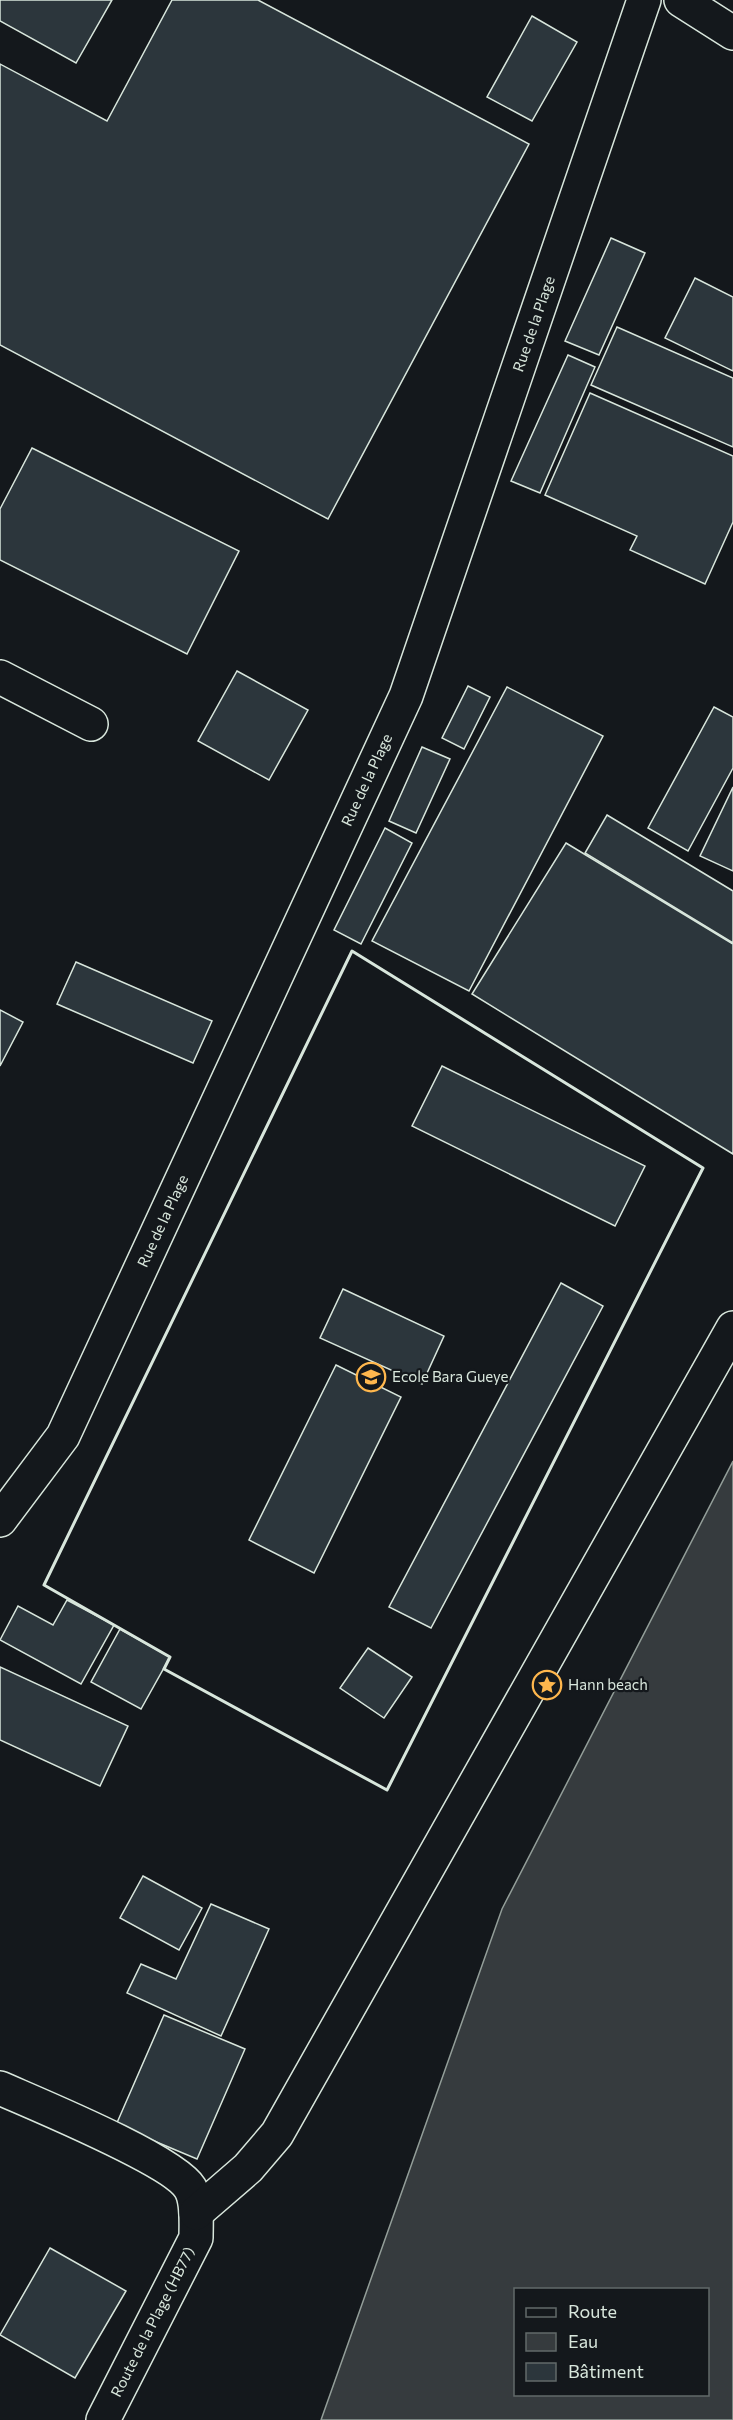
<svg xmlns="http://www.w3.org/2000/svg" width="733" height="2420" font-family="Commissioner,sans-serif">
  <rect width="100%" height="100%" fill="#14181c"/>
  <path fill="#363b3e" stroke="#939e99" stroke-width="1.5" fill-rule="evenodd" d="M733 1461V2420H321L502 1909ZM516 2290H708V2394H516Z"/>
  <g fill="#2c363c" stroke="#d8e6dc" stroke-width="1.5">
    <path d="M0 0H112L76 63 0 21Z"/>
    <path d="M172 0H258L529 144 328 519 0 345V64L107 121Z"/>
    <path d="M532 16 577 42 532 121 487 97Z"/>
    <path d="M611 238 645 253 599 355 565 341Z"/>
    <path d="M695 278 733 297V371L665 338Z"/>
    <path d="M617 327 733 378V447L591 385Z"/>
    <path d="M568 355 595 367 540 493 511 481Z"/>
    <path d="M590 393 733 456V522L705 584 630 550 637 536 545 495Z"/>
    <path d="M32 448 239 551 187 654 0 560V509Z"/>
    <path d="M237 671 308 710 269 780 198 741Z"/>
    <path d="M468 686 490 697 464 749 442 738Z"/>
    <path d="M507 687 603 736 469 991 372 941Z"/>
    <path d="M714 707 733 717V768L688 851 648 828Z"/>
    <path d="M422 747 450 759 416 833 389 821Z"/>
    <path d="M733 787V871L700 856Z"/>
    <path d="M607 815 733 891V943L585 853Z"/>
    <path d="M385 828 412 843 361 944 334 930Z"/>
    <path d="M566 843 733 944V1154L472 994Z"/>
    <path d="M76 962 212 1021 193 1063 57 1004Z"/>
    <path d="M0 1010 23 1022 0 1066Z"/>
    <path d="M442 1066 645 1166 615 1226 412 1126Z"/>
    <path d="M561 1283 603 1306 431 1628 389 1607Z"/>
    <path d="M343 1289 444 1336 422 1384 320 1338Z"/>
    <path d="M336 1365 401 1397 314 1573 249 1540Z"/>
    <path d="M67 1600 114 1625 81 1684 0 1640 18 1606 53 1625Z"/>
    <path d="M120 1629 170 1657 141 1709 91 1682Z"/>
    <path d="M368 1648 412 1677 384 1718 340 1688Z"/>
    <path d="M0 1667 128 1726 100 1786 0 1740Z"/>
    <path d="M143 1876 202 1908 179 1950 120 1918Z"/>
    <path d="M211 1904 269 1929 221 2036 127 1993 141 1964 176 1979Z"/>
    <path d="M164 2015 245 2049 197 2159 116 2125Z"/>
    <path d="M50 2248 126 2291 75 2378 0 2335Z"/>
  </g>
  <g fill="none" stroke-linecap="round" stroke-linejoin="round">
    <g stroke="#d8e6dc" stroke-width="36">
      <g id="street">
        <path d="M681 0 733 33"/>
        <path d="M0 677 91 724"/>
        <path d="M0 1520 63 1436 406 696 644 0"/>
        <path d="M0 2088C36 2104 173 2160 190 2188 198 2201 196 2223 196 2238L103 2420"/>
        <path d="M196 2213 248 2168 277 2134 733 1328"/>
      </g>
    </g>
    <use href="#street" stroke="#14181c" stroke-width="33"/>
    <path stroke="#d8e6dc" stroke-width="3" d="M352 951 703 1168 387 1790 164 1669 170 1657 44 1585Z"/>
  </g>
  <defs>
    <g id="school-ring" transform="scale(1.5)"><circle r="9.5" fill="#14181c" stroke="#ffb74d" stroke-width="1.5"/><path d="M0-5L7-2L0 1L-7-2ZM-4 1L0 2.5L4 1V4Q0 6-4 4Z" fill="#ffb74d"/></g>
    <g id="sight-ring" transform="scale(1.5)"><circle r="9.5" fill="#14181c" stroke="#ffb74d" stroke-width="1.5"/><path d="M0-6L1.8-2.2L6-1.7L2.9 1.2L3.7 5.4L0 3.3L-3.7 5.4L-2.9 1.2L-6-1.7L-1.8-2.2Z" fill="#ffb74d"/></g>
  </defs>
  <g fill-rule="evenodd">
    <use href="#school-ring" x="371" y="1377"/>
    <use href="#sight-ring" x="547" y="1685"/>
  </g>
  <g text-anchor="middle" stroke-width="4.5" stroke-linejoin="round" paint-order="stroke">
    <g font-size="15" fill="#d8e6dc" stroke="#14181c">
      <text transform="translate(534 324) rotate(-71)" y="5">Rue de la Plage</text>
      <text transform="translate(367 780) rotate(-65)" y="5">Rue de la Plage</text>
      <text transform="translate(163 1221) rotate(-65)" y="5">Rue de la Plage</text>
      <text transform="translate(153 2322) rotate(-63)" y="5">Route de la Plage (HB77)</text>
    </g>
    <g font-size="15" fill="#d8e6dc" stroke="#14181c" text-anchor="start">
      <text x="392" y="1382">Ecole Bara Gueye</text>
      <text x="568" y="1690">Hann beach</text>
    </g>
  </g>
  <rect x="514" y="2288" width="195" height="108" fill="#14181c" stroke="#626a69" stroke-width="1.5"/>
  <rect x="526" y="2308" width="30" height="9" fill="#14181c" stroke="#626a69" stroke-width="1.5"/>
  <text x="568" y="2318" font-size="18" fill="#d8e6dc">Route</text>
  <rect x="526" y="2333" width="30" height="18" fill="#363b3e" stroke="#626a69" stroke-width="1.5"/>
  <text x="568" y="2348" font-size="18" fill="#d8e6dc">Eau</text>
  <rect x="526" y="2363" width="30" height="18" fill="#2c363c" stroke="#626a69" stroke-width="1.5"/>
  <text x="568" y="2378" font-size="18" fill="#d8e6dc">Bâtiment</text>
</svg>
